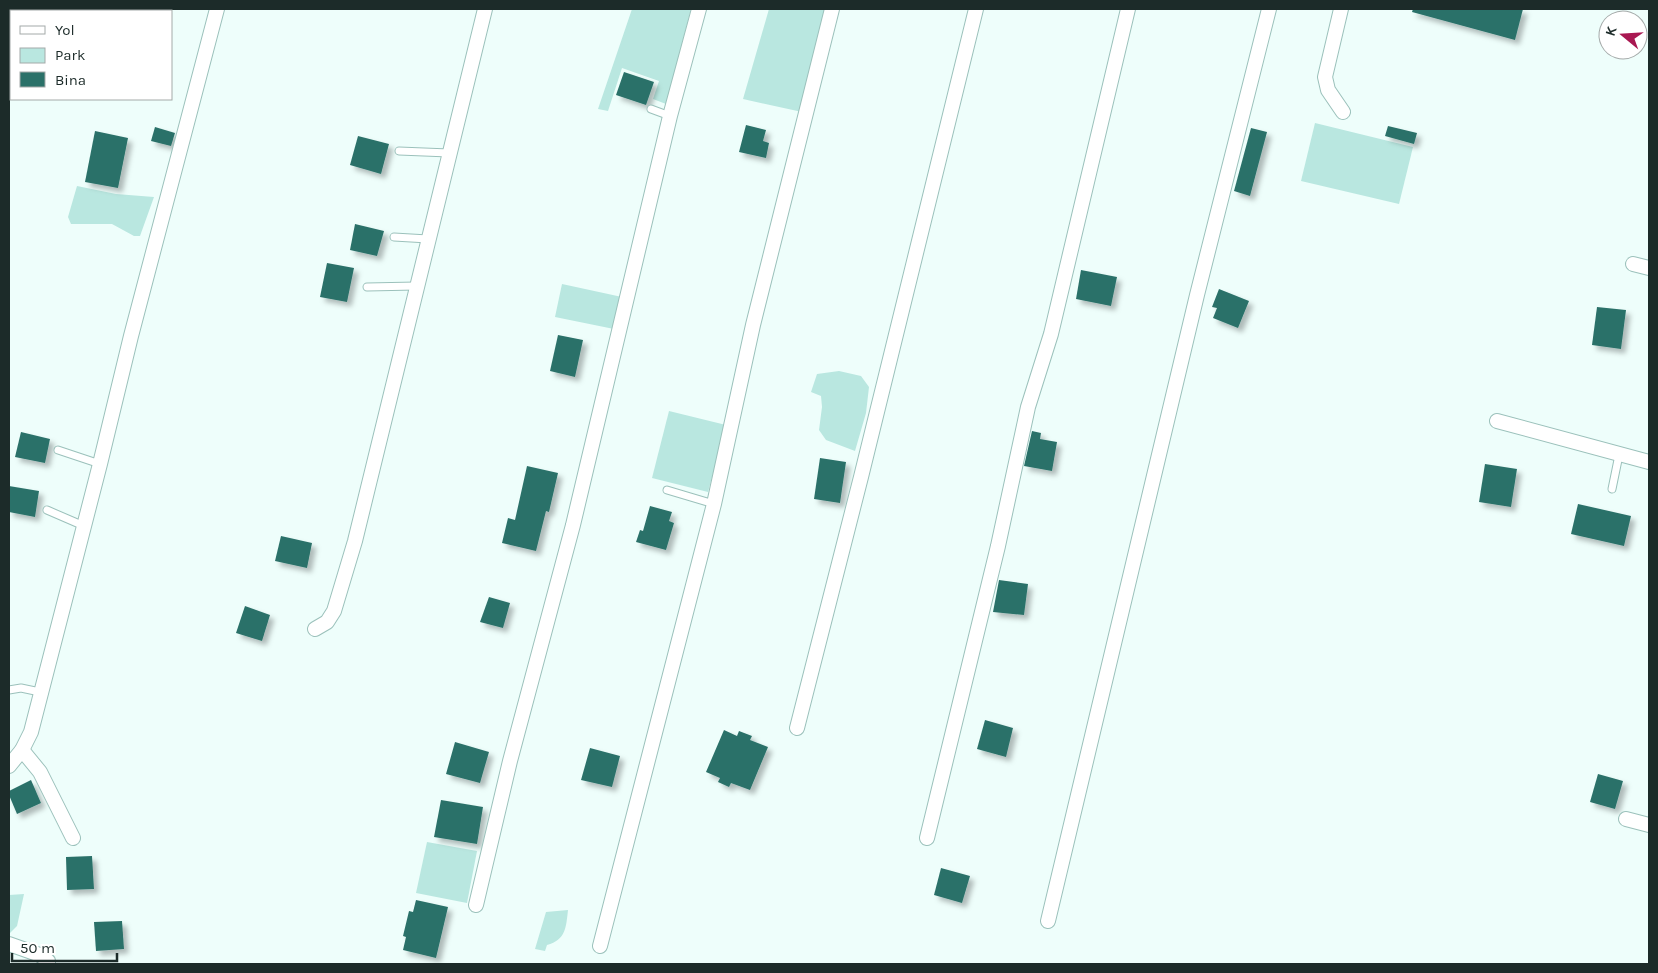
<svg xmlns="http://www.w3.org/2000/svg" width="1658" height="973" font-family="Karla,sans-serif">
  <defs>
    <filter id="shadow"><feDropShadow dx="4.5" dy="4.5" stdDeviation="2.5" flood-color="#0004"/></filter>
  </defs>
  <rect width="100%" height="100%" fill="#eefefb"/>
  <g fill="#b9e7e0">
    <path d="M632 9H691L666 104 653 99 659 81 622 68 608 111 598 109Z"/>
    <path d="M769 9H826L802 112 743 99Z"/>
    <path d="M1315 123 1413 147 1399 204 1301 181Z"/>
    <path d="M77 186 116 194 154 197 140 236H134L112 224H71L68 217Z"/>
    <path d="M562 284 622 297 614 329 555 317Z"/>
    <path d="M839 371 861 376 869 387 866 413 855 451 826 440 819 430 822 407 821 396 811 392 817 374Z"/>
    <path d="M669 411 726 425 708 492 652 478Z"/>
    <path d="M427 842 477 851 467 903 416 893Z"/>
    <path d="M24 894 17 926 9 934V895Z"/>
    <path d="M568 910C566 927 566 940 547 945L545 951 535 949 546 912Z"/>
  </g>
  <g fill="#2b7169" filter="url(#shadow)">
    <path d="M1413 9H1523L1515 40 1412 12Z"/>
    <path d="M624 72 654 82 646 105 616 95Z"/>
    <path d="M746 125 766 130 763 141 769 143 766 158 739 152Z"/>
    <path d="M1388 126 1417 133 1414 144 1385 136Z"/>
    <path d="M155 127 175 133 171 146 151 141Z"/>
    <path d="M1251 128 1267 132 1250 196 1234 191Z"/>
    <path d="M95 131 128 138 118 188 85 182Z"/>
    <path d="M358 136 389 144 381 174 350 165Z"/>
    <path d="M355 224 384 231 377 256 350 250Z"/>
    <path d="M327 263 354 268 347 302 320 297Z"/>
    <path d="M1081 270 1117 277 1111 306 1076 299Z"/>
    <path d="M1219 289 1249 301 1238 328 1213 318 1217 308 1212 307Z"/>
    <path d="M1597 307 1626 310 1621 349 1592 345Z"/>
    <path d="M558 335 583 340 575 377 550 371Z"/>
    <path d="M1032 431 1041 433 1040 439 1057 442 1052 471 1024 466Z"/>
    <path d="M21 432 50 439 45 463 15 457Z"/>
    <path d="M820 458 846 462 840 503 814 499Z"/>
    <path d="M1485 464 1517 469 1511 507 1479 502Z"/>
    <path d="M527 466 558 473 549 512 546 511 536 551 502 543 508 518 515 520Z"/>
    <path d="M9 486 39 491 35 517 9 512Z"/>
    <path d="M1578 504 1631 516 1624 546 1571 534Z"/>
    <path d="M650 506 672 512 669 521 674 523 666 550 636 542 640 530 643 531Z"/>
    <path d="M281 536 312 543 307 568 275 561Z"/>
    <path d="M999 580 1028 584 1024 615 993 612Z"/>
    <path d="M489 597 510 603 503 628 480 622Z"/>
    <path d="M245 606 270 615 262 641 236 633Z"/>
    <path d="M985 720 1013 728 1006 757 977 749Z"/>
    <path d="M724 730 737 736 739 731 752 736 750 740 768 747 750 790 731 783 729 787 718 782 720 778 706 772Z"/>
    <path d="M455 742 489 752 480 783 446 774Z"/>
    <path d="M590 748 620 756 612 787 581 780Z"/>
    <path d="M1598 774 1623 781 1615 809 1590 802Z"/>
    <path d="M31 780 41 803 17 814 9 795V791Z"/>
    <path d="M441 800 483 807 477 844 434 837Z"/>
    <path d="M92 856 94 889 67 890 66 857Z"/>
    <path d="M941 868 970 876 962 903 934 895Z"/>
    <path d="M416 900 448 907 436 958 403 950 406 937 403 936 409 911 413 912Z"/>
    <path d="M122 921 124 949 96 951 94 922Z"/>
  </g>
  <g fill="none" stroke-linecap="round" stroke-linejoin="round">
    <g stroke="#9bc1bb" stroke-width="9">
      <g id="service">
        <path d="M651 109 670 116"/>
        <path d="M399 151 449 153"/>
        <path d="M394 237 428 239"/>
        <path d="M367 287 416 286"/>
        <path d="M58 450 100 464"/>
        <path d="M1612 489 1619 455"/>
        <path d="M667 490 714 504"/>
        <path d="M47 510 84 526"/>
        <path d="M9 690 21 688 40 692"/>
      </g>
    </g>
    <g stroke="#9bc1bb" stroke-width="16">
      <g id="minor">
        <path d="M1341 9 1325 77 1328 90 1343 112"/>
        <path d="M1633 264 1649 268"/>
        <path d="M1497 421 1649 462"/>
        <path d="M315 629 327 622 334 611 355 541 485 9"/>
        <path d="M797 728 861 477 976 9"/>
        <path d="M22 750 40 772 73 838"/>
        <path d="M9 766 22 750 31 732 100 464 131 336 217 9"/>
        <path d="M1626 819 1649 825"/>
        <path d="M927 838 998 546 1028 407 1051 334 1128 9"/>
        <path d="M476 905 510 761 573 525 670 116 699 9"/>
        <path d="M1048 921 1197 295 1269 9"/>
        <path d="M9 944 40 955 48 961V964"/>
        <path d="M600 946 714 504 753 325 832 9"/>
      </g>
    </g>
    <use href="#service" stroke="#fff" stroke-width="7"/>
    <use href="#minor" stroke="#fff" stroke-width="14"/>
  </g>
  <rect width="1658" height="973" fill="none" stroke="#1c2b29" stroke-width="20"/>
  <rect x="10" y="10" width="162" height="90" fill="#ffffff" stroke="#a4aaa9"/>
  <rect x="20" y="26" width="25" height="8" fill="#ffffff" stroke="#a4aaa9"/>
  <text x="55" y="35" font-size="15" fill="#1c2b29">Yol</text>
  <rect x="20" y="48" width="25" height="15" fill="#b9e7e0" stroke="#a4aaa9"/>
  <text x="55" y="60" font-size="15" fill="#1c2b29">Park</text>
  <rect x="20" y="72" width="25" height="15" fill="#2b7169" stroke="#a4aaa9"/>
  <text x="55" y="85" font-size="15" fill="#1c2b29">Bina</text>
  <g transform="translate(1623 35) rotate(288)"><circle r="24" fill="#ffffff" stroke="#a4aaa9"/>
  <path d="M0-4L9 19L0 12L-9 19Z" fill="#a91852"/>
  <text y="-8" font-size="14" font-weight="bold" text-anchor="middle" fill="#1c2b29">K</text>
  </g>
  <path d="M12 953v8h105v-8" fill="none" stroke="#1c2b29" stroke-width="2.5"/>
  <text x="20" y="953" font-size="15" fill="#1c2b29" stroke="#ffffff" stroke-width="4" paint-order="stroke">50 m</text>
</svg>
